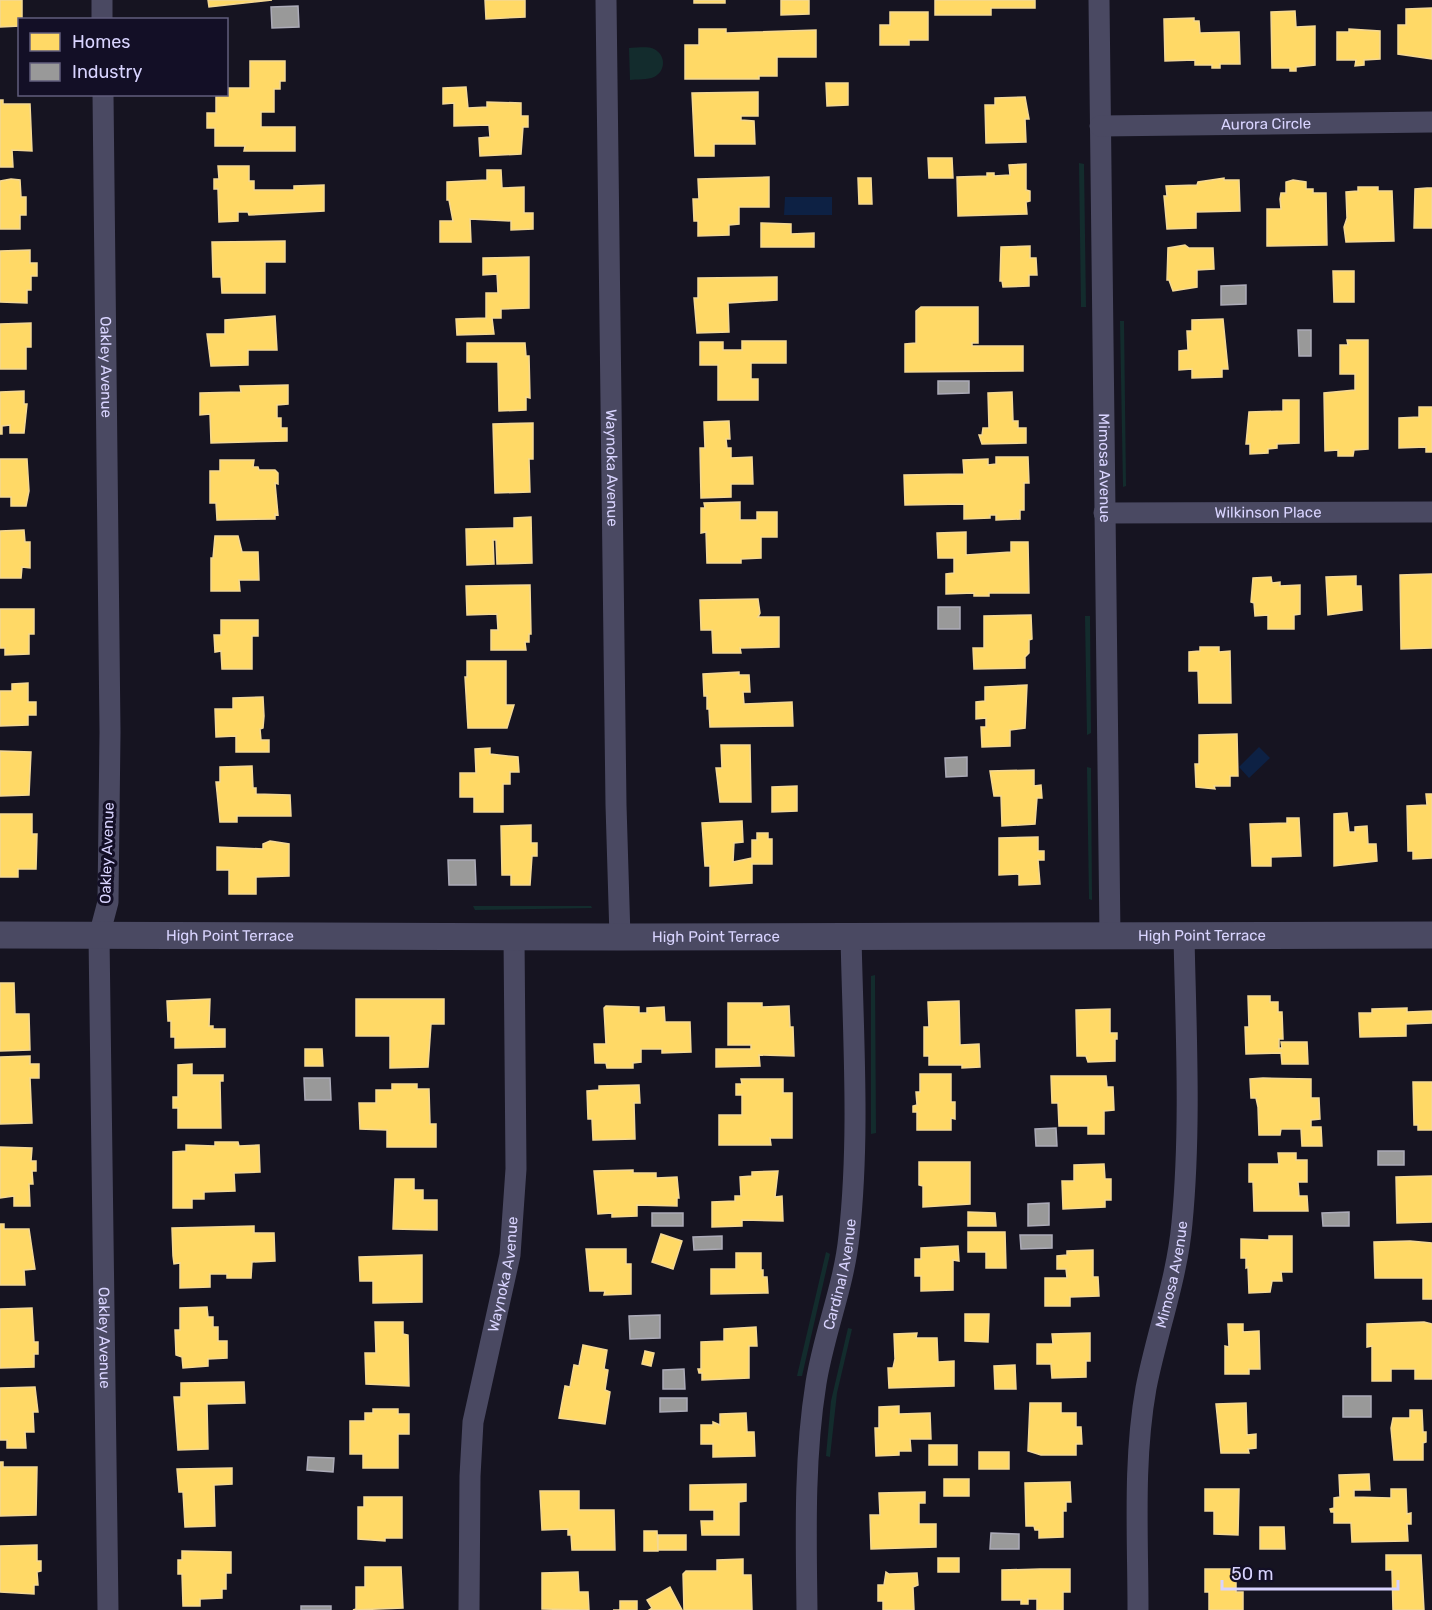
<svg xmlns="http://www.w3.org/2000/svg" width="1432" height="1610" font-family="Rubik,sans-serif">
  <rect width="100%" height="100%" fill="#161421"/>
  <g fill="#132c2d">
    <path d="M629 48C637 48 647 46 654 49 666 55 666 71 654 77 648 80 637 79 630 80Z"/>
    <path d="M1079 163 1084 164 1086 307H1081Z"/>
    <path d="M1120 321H1124L1126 486 1123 487Z"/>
    <path d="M1085 616H1090L1091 733 1087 735Z"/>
    <path d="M1087 767 1091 768 1092 900 1089 899Z"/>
    <path d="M473 906H591L592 908 475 910Z"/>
    <path d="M875 975 876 1133 871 1134V976Z"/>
    <path d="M826 1252 830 1254 802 1376H797Z"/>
    <path d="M848 1328 852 1329 837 1393 830 1457 826 1456 831 1401Z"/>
  </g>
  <g fill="#0d2144">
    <path d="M785 197H832V215H784Z"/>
    <path d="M1259 747 1270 758 1249 778 1239 767Z"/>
  </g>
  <g fill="#ffd966" stroke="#f4d894" stroke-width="1.5">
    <path d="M0 0H22V20H20V26L0 27Z"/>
    <path d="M208 0H272L209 7Z"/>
    <path d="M485 0H525V17L486 19Z"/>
    <rect x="694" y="0" width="31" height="3"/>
    <path d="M781 0H809V14L781 15Z"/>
    <path d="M935 0H1035V8H991V15H935Z"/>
    <path d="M1432 8V59L1398 54V25H1406V9Z"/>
    <path d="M1295 11 1296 27 1315 26V65L1296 67V71H1290V68H1272L1271 12Z"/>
    <path d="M890 12H928V40H909V45H880V25H890Z"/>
    <path d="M1194 18V21H1199L1200 33 1239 32 1240 64H1220V68H1212V65H1195V60L1165 61 1164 19Z"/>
    <path d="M699 29H726V33L816 30V57H777V76H759V79H685V45H699Z"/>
    <path d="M1349 29 1380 31V59L1364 60V65L1355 66 1356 60H1337V32H1349Z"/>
    <path d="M250 61H285V81H280V89H274V112H261V127H295V151H244L245 146H215V128H207V113H216V94H226V88H250Z"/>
    <path d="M826 83H848V105L827 106Z"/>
    <path d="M466 87 468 108 487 107V102L521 103V116H528V127H523L521 154 480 156 479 138 490 137 489 125 454 126V103L443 104V88Z"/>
    <path d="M758 92V116H741V120L754 121 755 144H714V156H695L692 93Z"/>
    <path d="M1025 97 1029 119H1025L1026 142 986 143 985 105H995V98Z"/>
    <path d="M0 100H3V104H30L32 151 12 150 13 167H0Z"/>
    <path d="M928 158H952L953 178H929Z"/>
    <path d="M1026 164V190L1030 191V201L1026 202 1027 214 958 216 957 177 987 176V173H994V176L1010 175 1009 165Z"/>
    <path d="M218 166H249V181H254V190H294V186L324 185V211L249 215 248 212H238V221L219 222 218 189H214V179H219Z"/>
    <path d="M487 170H501L502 188 524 187V213H533V229L511 230V221L470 219 471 242H440V221H453L449 200H447V182L487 180Z"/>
    <path d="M769 177V207H739V224L729 225V235L698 236V221H694L693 199H699L698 179Z"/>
    <path d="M858 178H871L872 204H859Z"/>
    <path d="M1224 178V180H1239L1240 211 1196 212V228L1167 229 1164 196H1167L1166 186 1197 185 1198 182Z"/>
    <path d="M11 179 20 180 21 197H26V215H20V229H0V181Z"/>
    <path d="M1293 180 1306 182V189H1313V193H1326L1327 245 1267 246V209H1281L1280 199 1281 193H1286V182Z"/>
    <path d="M1358 187H1378V191H1392L1394 241 1346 242 1344 227 1347 218 1346 192 1358 191Z"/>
    <path d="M1427 188H1432V228H1414L1415 189Z"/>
    <path d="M761 223 791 224V234L814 233V247H761Z"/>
    <path d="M285 241V262H265V293H222L221 277H213L212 242Z"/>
    <path d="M1185 245 1189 248H1213L1214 269 1197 270V287L1173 291 1169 280H1167L1168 248Z"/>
    <path d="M1030 246V258H1036L1037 275H1029V286L1003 287 1002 281H1000L1001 247Z"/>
    <path d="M30 250V263H37V276H31V290H27V303L0 302V251Z"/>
    <path d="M529 257V308L501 309V318H492L494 334 457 335 456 319 486 318V293H498L497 274 483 275V258Z"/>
    <path d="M1333 271H1354V302H1334Z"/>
    <path d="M777 277V300L728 303 729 332 697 333 694 298H698V278Z"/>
    <path d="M921 307H978V343H972V346H1023V371L905 372V344L916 343V311Z"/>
    <path d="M275 316 277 350H248V365L211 366 207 334H225V320Z"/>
    <path d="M1223 319 1228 369H1222V377L1192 378V369L1179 370V351L1188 350 1187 331H1192V320Z"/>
    <path d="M31 323V347H26V369H0V324Z"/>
    <path d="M1347 340H1368V449L1354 450 1353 456H1338V450L1325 451 1324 393 1355 390V374H1340V345H1348Z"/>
    <path d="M742 341H786V363H751V379H758V400H718V365H700V342H723V350H742Z"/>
    <path d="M467 343H525L526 356H529L530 398 526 397V410L499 411 498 362H467Z"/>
    <path d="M288 385V404L277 405V418H281V428H287V441L211 443 210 414 200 415V393L241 392 240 386Z"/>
    <path d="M24 391V404H27L24 433H10V425L2 426V434H0V392Z"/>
    <path d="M1012 392 1013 421H1018V428H1026V443L982 444 979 435H982L983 428H989L988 393Z"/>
    <path d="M1283 400H1299V443L1277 444V448L1268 449V453L1250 454V444H1246L1249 412 1283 411Z"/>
    <path d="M1419 407H1432V452H1426V447L1399 448V418L1419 417Z"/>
    <path d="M729 421 730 439H726L727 448H731V458L752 457 753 484H731V497L701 498 700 448H705L704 422Z"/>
    <path d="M533 423V459H529L530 492 495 493 493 424Z"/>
    <path d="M996 457H1028L1029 483H1024V510H1020V519L996 520V515H990V518L964 519V504L905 505 904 475 964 474 963 460 988 459V465L996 464Z"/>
    <path d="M0 459H27L29 491 26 506H11V497H0Z"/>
    <path d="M220 460H254L253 467H258L259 470H275L278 473V484L275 483 278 515 275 514V519L217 520 216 503H210V471H220Z"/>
    <path d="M740 502V520H757V512H777V537H761V558L741 559V563H707L706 532 701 533V508H705L704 503Z"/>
    <path d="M531 517 532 563 497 564 496 540H493L494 564 467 565 466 529 514 528V518Z"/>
    <path d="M24 530 25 542H30V568L22 567 21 578H0V531Z"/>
    <path d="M966 532V555L1011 552V542H1028L1029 593H989V596H974V593L946 594V574L954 573V558H938L937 533Z"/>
    <path d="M215 536H238L242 552H258L259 580H239L240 591H211V558H213Z"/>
    <path d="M1432 574V648L1401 649 1400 575Z"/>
    <path d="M1356 576V586H1361L1362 610 1328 615 1326 577Z"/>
    <path d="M1271 577 1272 583 1280 582V586L1300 585V614L1294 615V629H1268V615L1255 616 1254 603 1251 602 1253 578Z"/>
    <path d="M530 585 531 634H529V642H525L526 650H491V630H498L497 614 467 615 466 586Z"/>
    <path d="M758 599 760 613 758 617H779V647L740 648 741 653H713L712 630H701L700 600Z"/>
    <path d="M0 609H34V634H29V654L5 655V648H0Z"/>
    <path d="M1031 615 1032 639 1029 640V653L1025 657V668L974 669 973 648H984V616Z"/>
    <path d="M221 620H258V636H252V669H222L221 651 215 652 214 635H221Z"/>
    <path d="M1200 647H1219V652L1230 651 1231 703H1199L1198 671H1189V652L1200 651Z"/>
    <path d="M467 661H506V705H514L507 728H468L465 677H467Z"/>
    <path d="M739 672V675H749L750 692H743L744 704 792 702 793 726 710 727 709 709H707V696H704L703 674Z"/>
    <path d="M28 683V702H36V715H28V725L0 726V691H12V684Z"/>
    <path d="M1027 685 1025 728 1010 730V746L982 747 981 727H986V718L976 719V702L985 701V687Z"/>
    <path d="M263 697 264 716 263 728 260 729 261 740H269V752H236V736L216 737 215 709H233V698Z"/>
    <path d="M1237 734 1238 776H1230V786H1214L1215 789 1196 787 1195 764H1199V735Z"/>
    <path d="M721 745H750L751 802H720L716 768H722Z"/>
    <path d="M490 748V754L518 757 519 772H510V784H503V812H474V797H460V773H476L475 749Z"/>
    <path d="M0 751 31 752 29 795 0 796Z"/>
    <path d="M252 766 253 788H256V794L290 795 291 816H237V822H220L216 782H220V767Z"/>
    <path d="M1034 770V786L1041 785 1042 798H1037L1035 824 1002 826 1001 796H994L990 771Z"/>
    <path d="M797 786V811L772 812V787Z"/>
    <path d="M1426 794H1432V858L1413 859V851H1408L1407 806 1427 805Z"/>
    <path d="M1347 813 1349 832H1355V827L1367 826 1368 844H1376L1377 861 1334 866V814Z"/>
    <path d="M0 814H32V834H37L36 869H18V877H0Z"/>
    <path d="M1287 818H1299L1301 856 1271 857V866H1252L1250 824 1287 823Z"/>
    <path d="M742 821 743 842 734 843 733 862 752 858V840H757V833H768V839H772V864H752V883L710 886V866H705L702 823Z"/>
    <path d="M531 825V843H537V856H532L530 885H511V875H502L501 826Z"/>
    <path d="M1038 837V851H1044V860H1038L1040 884 1019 885V874L999 875V838Z"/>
    <path d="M270 841 289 844V876L256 877V894H229V870H217V847L263 849V844Z"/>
    <path d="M0 983H14L15 1014H29L30 1050 0 1051Z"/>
    <path d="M1248 996H1270V1002H1278V1012H1282L1283 1039H1279V1048H1282L1281 1042H1307L1308 1064H1282L1281 1053 1246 1054 1245 1027H1249Z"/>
    <path d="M210 999 209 1026H213V1029H225V1047L175 1048V1037H171V1021H168L167 1001Z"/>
    <path d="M356 999H444V1024H431L428 1067 390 1068V1036H356Z"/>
    <path d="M959 1001 960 1045 979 1044 980 1067 962 1068V1065H929V1056H924V1027H929L928 1002Z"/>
    <path d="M728 1003H762V1007L789 1006 790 1027H793L794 1056 759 1055 760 1066 716 1067V1049H751V1045H728Z"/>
    <path d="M606 1006 639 1007V1013H647V1008L664 1007 665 1022H690L691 1052 662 1053V1049H641V1062L633 1063V1068H607L606 1063H595L594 1044H606L604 1008Z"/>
    <path d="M1407 1008V1012L1432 1011V1023L1406 1024V1036L1360 1037 1359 1013H1372V1009Z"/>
    <path d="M1110 1009V1033H1117V1039H1115V1061L1088 1062 1086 1056H1077L1076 1010Z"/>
    <path d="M305 1049H322L323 1066H305Z"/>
    <path d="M30 1056V1064H39V1078H30L32 1123 0 1124V1057Z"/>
    <path d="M192 1064V1075H223V1081H220L221 1128H178V1108H173V1097H178V1065Z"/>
    <path d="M920 1074H951V1102H955V1119L951 1118V1130H917V1112H913V1106L917 1105 916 1092H920Z"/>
    <path d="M1051 1076H1106L1107 1087H1113L1114 1110 1104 1111V1134H1088V1126H1059L1058 1103H1052Z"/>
    <path d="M1263 1078 1311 1079V1098H1319L1320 1119 1311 1120V1127H1321L1322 1146H1302L1301 1129H1281L1280 1135H1259L1258 1107 1256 1098H1251L1250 1079Z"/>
    <path d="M741 1079H783V1093H792V1138H770L771 1145H719V1115H742V1095H736V1084H742Z"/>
    <path d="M1413 1082H1432V1130H1418V1125H1414Z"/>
    <path d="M392 1084H417V1089H429L430 1124H436V1147H387V1130L360 1129 359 1103H376V1090H392Z"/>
    <path d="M639 1085 640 1103H634L635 1139 593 1140 592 1119H588L587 1091 599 1090V1086Z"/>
    <path d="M215 1142H238L239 1146 259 1145 260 1172 234 1173 235 1191 204 1192V1199H192V1208H173V1152L186 1151V1145L215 1146Z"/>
    <path d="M0 1147 32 1148 31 1161H36V1171H32L33 1184H29L30 1206H14V1196L0 1198Z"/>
    <path d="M1278 1153H1296V1160H1307V1182H1298L1299 1196H1307L1308 1211H1254L1253 1182H1249V1164H1279Z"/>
    <path d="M919 1162H970V1204L923 1207V1186L919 1185Z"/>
    <path d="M1104 1164 1105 1179H1111V1200H1105V1207L1063 1209 1062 1181H1074V1165Z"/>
    <path d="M633 1170V1173H656V1178L677 1177 679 1198H677V1206L637 1205V1216L612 1217V1213L598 1214 594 1171Z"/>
    <path d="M778 1171 775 1197 782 1196 783 1221 742 1220V1226L712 1227V1202L735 1201V1196H741L740 1177 752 1176V1172Z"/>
    <path d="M1432 1176V1222L1397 1223 1396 1177Z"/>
    <path d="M395 1179H414V1190H423V1200H437V1230L393 1229Z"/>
    <path d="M968 1212 995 1213 996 1226H968Z"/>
    <path d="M0 1224H4V1229H29L35 1269 24 1270 25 1285H0Z"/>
    <path d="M254 1226V1233H274L275 1261 252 1262 251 1278H227V1274H210V1287L180 1288V1263L174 1264 173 1256 172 1228Z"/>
    <path d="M968 1232H1005L1006 1268H986V1252H968Z"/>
    <path d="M661 1234 682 1241 673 1269 652 1262Z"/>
    <path d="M1269 1236H1292V1272H1281L1282 1281H1272L1270 1292 1249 1293 1248 1267 1246 1268V1258H1241V1239L1269 1240Z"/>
    <path d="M1410 1241 1432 1243V1299H1423V1278H1375L1374 1242Z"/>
    <path d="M958 1246 959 1261 953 1260V1290L921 1291V1276H915V1259H921V1248Z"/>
    <path d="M586 1249H626V1264H631V1294L604 1295 605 1291H590Z"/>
    <path d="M1093 1250V1277H1098L1099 1296 1070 1297V1306H1045V1278H1067L1066 1269H1057V1256L1067 1255V1251Z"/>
    <path d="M736 1253H761V1270H763V1277H767L768 1293 711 1294V1269H736Z"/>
    <path d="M422 1255V1302L373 1303V1281H360L359 1257Z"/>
    <path d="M207 1307 208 1317H213V1327H218V1341H227V1358L208 1359V1366L183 1368 182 1357 176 1355 175 1330H180V1308Z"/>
    <path d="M32 1308 34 1342H38V1354H34V1367L0 1368V1309Z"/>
    <path d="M965 1314H989L988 1342 965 1341Z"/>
    <path d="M375 1322H403V1334L408 1335 409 1386 366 1384 365 1353H376Z"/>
    <path d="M1424 1322 1432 1324V1379H1415V1369H1391V1381H1372V1346L1367 1347V1324Z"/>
    <path d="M1228 1324H1243V1332L1259 1331 1260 1369H1249V1374H1225V1346L1229 1347Z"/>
    <path d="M756 1327 757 1346H749V1378L702 1380V1373H699L698 1369H701V1342L724 1341V1329Z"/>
    <path d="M917 1333 916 1338H937L938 1362 954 1361V1386L889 1388 888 1368H893L895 1359 894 1334Z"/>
    <path d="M1090 1333V1361H1086V1377L1052 1378 1051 1364H1037V1344H1053L1052 1334Z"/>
    <path d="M583 1345 607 1350 604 1369 608 1370 605 1390 610 1392 605 1424 559 1418 565 1386 570 1387 574 1365 579 1366Z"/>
    <path d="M645 1351 654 1353 651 1366 642 1364Z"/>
    <path d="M1015 1365 1016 1389H995L994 1366Z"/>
    <path d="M244 1382 245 1403 207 1404 208 1449 178 1450 174 1397H181V1383Z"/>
    <path d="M35 1387 38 1412H33L34 1432H25L26 1448H7V1440H0V1388Z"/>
    <path d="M1030 1403H1061V1413H1076V1427H1081L1082 1444H1076V1455H1041L1028 1451Z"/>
    <path d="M1246 1403 1247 1435 1256 1434V1448L1248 1449 1249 1453H1221L1216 1404Z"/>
    <path d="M899 1406V1414L930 1413 931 1439H910L911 1451H899V1455L876 1456 875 1428H879V1407Z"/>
    <path d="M373 1409H398V1414H409V1434H398V1468H363V1454H350V1421H365V1413H373Z"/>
    <path d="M1410 1410H1422L1423 1432H1426V1442L1423 1443V1460H1394L1391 1428 1393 1418H1410Z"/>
    <path d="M746 1413 747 1432H754L755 1456 713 1457V1444H701V1425H713V1422L720 1425V1414Z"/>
    <rect x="929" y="1445" width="28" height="20"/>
    <rect x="979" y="1452" width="30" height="17"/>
    <path d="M0 1462H3V1467H37L36 1515 0 1516Z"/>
    <path d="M232 1468V1484L214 1485 215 1526 185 1527 183 1492H179L177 1469Z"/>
    <path d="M1369 1474 1370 1490H1354V1497L1391 1498V1489H1406L1407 1514 1411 1513V1524H1407L1408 1541 1352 1542 1351 1523H1334V1512H1331L1330 1509 1334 1508V1498L1340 1497 1339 1475Z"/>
    <rect x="944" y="1479" width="25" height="17"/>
    <path d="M1070 1482 1071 1502H1066V1511H1063V1537L1039 1538V1530H1035L1034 1526H1026L1025 1483Z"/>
    <path d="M746 1484V1501L739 1502V1535H702L701 1521H714V1510H690V1485Z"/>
    <path d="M1205 1489H1239L1238 1535 1214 1534V1511H1205Z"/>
    <path d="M540 1491H579V1510H614L615 1550H572L571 1535H568V1529L542 1530Z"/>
    <path d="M925 1492V1503H919V1524H936V1547L871 1549 870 1515H880L879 1493Z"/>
    <path d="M364 1497H402V1538H385V1541L358 1539V1507H364Z"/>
    <path d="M1260 1527H1284L1285 1549H1260Z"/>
    <path d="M644 1531H657L658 1551H644Z"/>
    <rect x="658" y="1535" width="28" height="15"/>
    <path d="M37 1545V1561H41V1571L37 1572 38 1585H34V1594L0 1592V1546Z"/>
    <path d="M182 1551 231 1552V1573H226V1589H222V1598L200 1599V1606H183L182 1574H178V1560H182Z"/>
    <path d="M1386 1555H1421L1424 1610H1393L1392 1570H1386Z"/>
    <rect x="938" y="1558" width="21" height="14"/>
    <path d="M743 1559V1575H751L752 1610H684L683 1574 686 1571H717V1560Z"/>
    <path d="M365 1567H401L403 1608 353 1610 356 1609V1587H365Z"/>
    <path d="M1040 1569H1070V1592H1063V1610H1037V1599H1028V1604H1021V1600H1002V1570Z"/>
    <path d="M1205 1569H1236V1592H1243V1610H1209V1592H1205Z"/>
    <path d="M578 1572 579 1592H588L589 1610 542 1609V1573Z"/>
    <path d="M886 1572 889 1574 917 1573 918 1585 913 1587 914 1610H883V1601H878V1585H884Z"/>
    <path d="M670 1587 682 1610H649L652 1608 647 1600Z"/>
    <path d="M620 1601H637V1610H613H620Z"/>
  </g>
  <g fill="#999" stroke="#acabb8" stroke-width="1.5">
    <path d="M298 6 299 27 272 28 271 7Z"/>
    <path d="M1246 285V304L1221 305V286Z"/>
    <path d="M1298 330H1311V356H1299Z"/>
    <path d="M938 381H969V393L938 394Z"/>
    <rect x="938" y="607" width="22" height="22"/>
    <path d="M967 757V776L946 777 945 758Z"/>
    <path d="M448 860H475L476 885H449Z"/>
    <path d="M304 1078H330L331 1100H305Z"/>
    <path d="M1056 1128 1057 1146H1036L1035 1129Z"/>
    <rect x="1378" y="1151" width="26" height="14"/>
    <path d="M1049 1203V1225L1028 1226V1204Z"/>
    <path d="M1349 1212V1226H1323L1322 1213Z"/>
    <rect x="652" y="1213" width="31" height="13"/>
    <path d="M1020 1235H1052V1248L1021 1249Z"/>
    <path d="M722 1236V1249L694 1250 693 1237Z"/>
    <path d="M660 1315V1338L630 1339 629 1316Z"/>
    <path d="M684 1369 685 1389H663V1370Z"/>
    <rect x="1343" y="1396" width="28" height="21"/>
    <path d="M660 1398H687V1411L660 1412Z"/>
    <path d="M308 1457 334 1458 333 1472 307 1470Z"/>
    <path d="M991 1533 1019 1534V1549H990Z"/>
    <rect x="301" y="1606" width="30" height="4"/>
  </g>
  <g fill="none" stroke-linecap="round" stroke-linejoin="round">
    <g stroke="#4a4962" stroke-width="21">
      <path d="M102 0V20"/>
      <path id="s1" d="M606 0 616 805 620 937"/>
      <path id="s2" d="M1099 0 1110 937"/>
      <path id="s3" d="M103 94 110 732 108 902 99 936 108 1610"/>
      <path id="s4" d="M1100 126 1432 122"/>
      <path id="s5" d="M1104 513 1432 512"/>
      <path id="s6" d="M469 1610 470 1476 473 1422 510 1255 516 1169 514 936"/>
      <path id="s7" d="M807 1610C806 1534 804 1458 816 1383 824 1333 844 1286 849 1236 860 1137 853 1035 851 936"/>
      <path id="s8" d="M1138 1610C1138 1536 1133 1461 1146 1388 1157 1332 1177 1279 1182 1223 1191 1129 1186 1031 1184 937"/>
    </g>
    <path stroke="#4a4962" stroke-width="27" id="s9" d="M0 935 620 937 1432 935"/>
  </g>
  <g text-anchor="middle" stroke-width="6" stroke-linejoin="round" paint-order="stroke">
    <g font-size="15" fill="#d9d4ff" stroke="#130f26">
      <text dy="5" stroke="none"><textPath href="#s4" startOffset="166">Aurora Circle</textPath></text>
      <text dy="5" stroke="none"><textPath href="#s3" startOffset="273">Oakley Avenue</textPath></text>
      <text dy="5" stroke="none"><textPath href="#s2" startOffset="468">Mimosa Avenue</textPath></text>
      <text dy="5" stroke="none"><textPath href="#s1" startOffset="468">Waynoka Avenue</textPath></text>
      <text dy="5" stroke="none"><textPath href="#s5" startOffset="164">Wilkinson Place</textPath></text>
      <text transform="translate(107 853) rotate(-88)" y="5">Oakley Avenue</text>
      <text dy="5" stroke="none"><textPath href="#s9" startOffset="230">High Point Terrace</textPath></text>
      <text dy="5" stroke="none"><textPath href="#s9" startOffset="716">High Point Terrace</textPath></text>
      <text dy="5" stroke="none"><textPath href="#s9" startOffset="1202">High Point Terrace</textPath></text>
      <text dy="5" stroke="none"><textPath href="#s6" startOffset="339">Waynoka Avenue</textPath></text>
      <text dy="5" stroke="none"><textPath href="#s7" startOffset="339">Cardinal Avenue</textPath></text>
      <text dy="5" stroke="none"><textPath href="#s8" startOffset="339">Mimosa Avenue</textPath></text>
      <text dy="5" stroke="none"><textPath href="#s3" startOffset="1245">Oakley Avenue</textPath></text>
    </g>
  </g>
  <rect x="18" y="18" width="210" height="78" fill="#130f26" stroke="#625e7d" stroke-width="1.5"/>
  <rect x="30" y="33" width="30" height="18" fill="#ffd966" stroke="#625e7d" stroke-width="1.5"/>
  <text x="72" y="48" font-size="18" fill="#d9d4ff">Homes</text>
  <rect x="30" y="63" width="30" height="18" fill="#999999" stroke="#625e7d" stroke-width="1.5"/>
  <text x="72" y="78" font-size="18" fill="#d9d4ff">Industry</text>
  <path d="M1222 1580v9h176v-9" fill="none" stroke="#d9d4ff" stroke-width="3"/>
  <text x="1231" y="1580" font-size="18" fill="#d9d4ff" stroke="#130f26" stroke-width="4.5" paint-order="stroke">50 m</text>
</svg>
